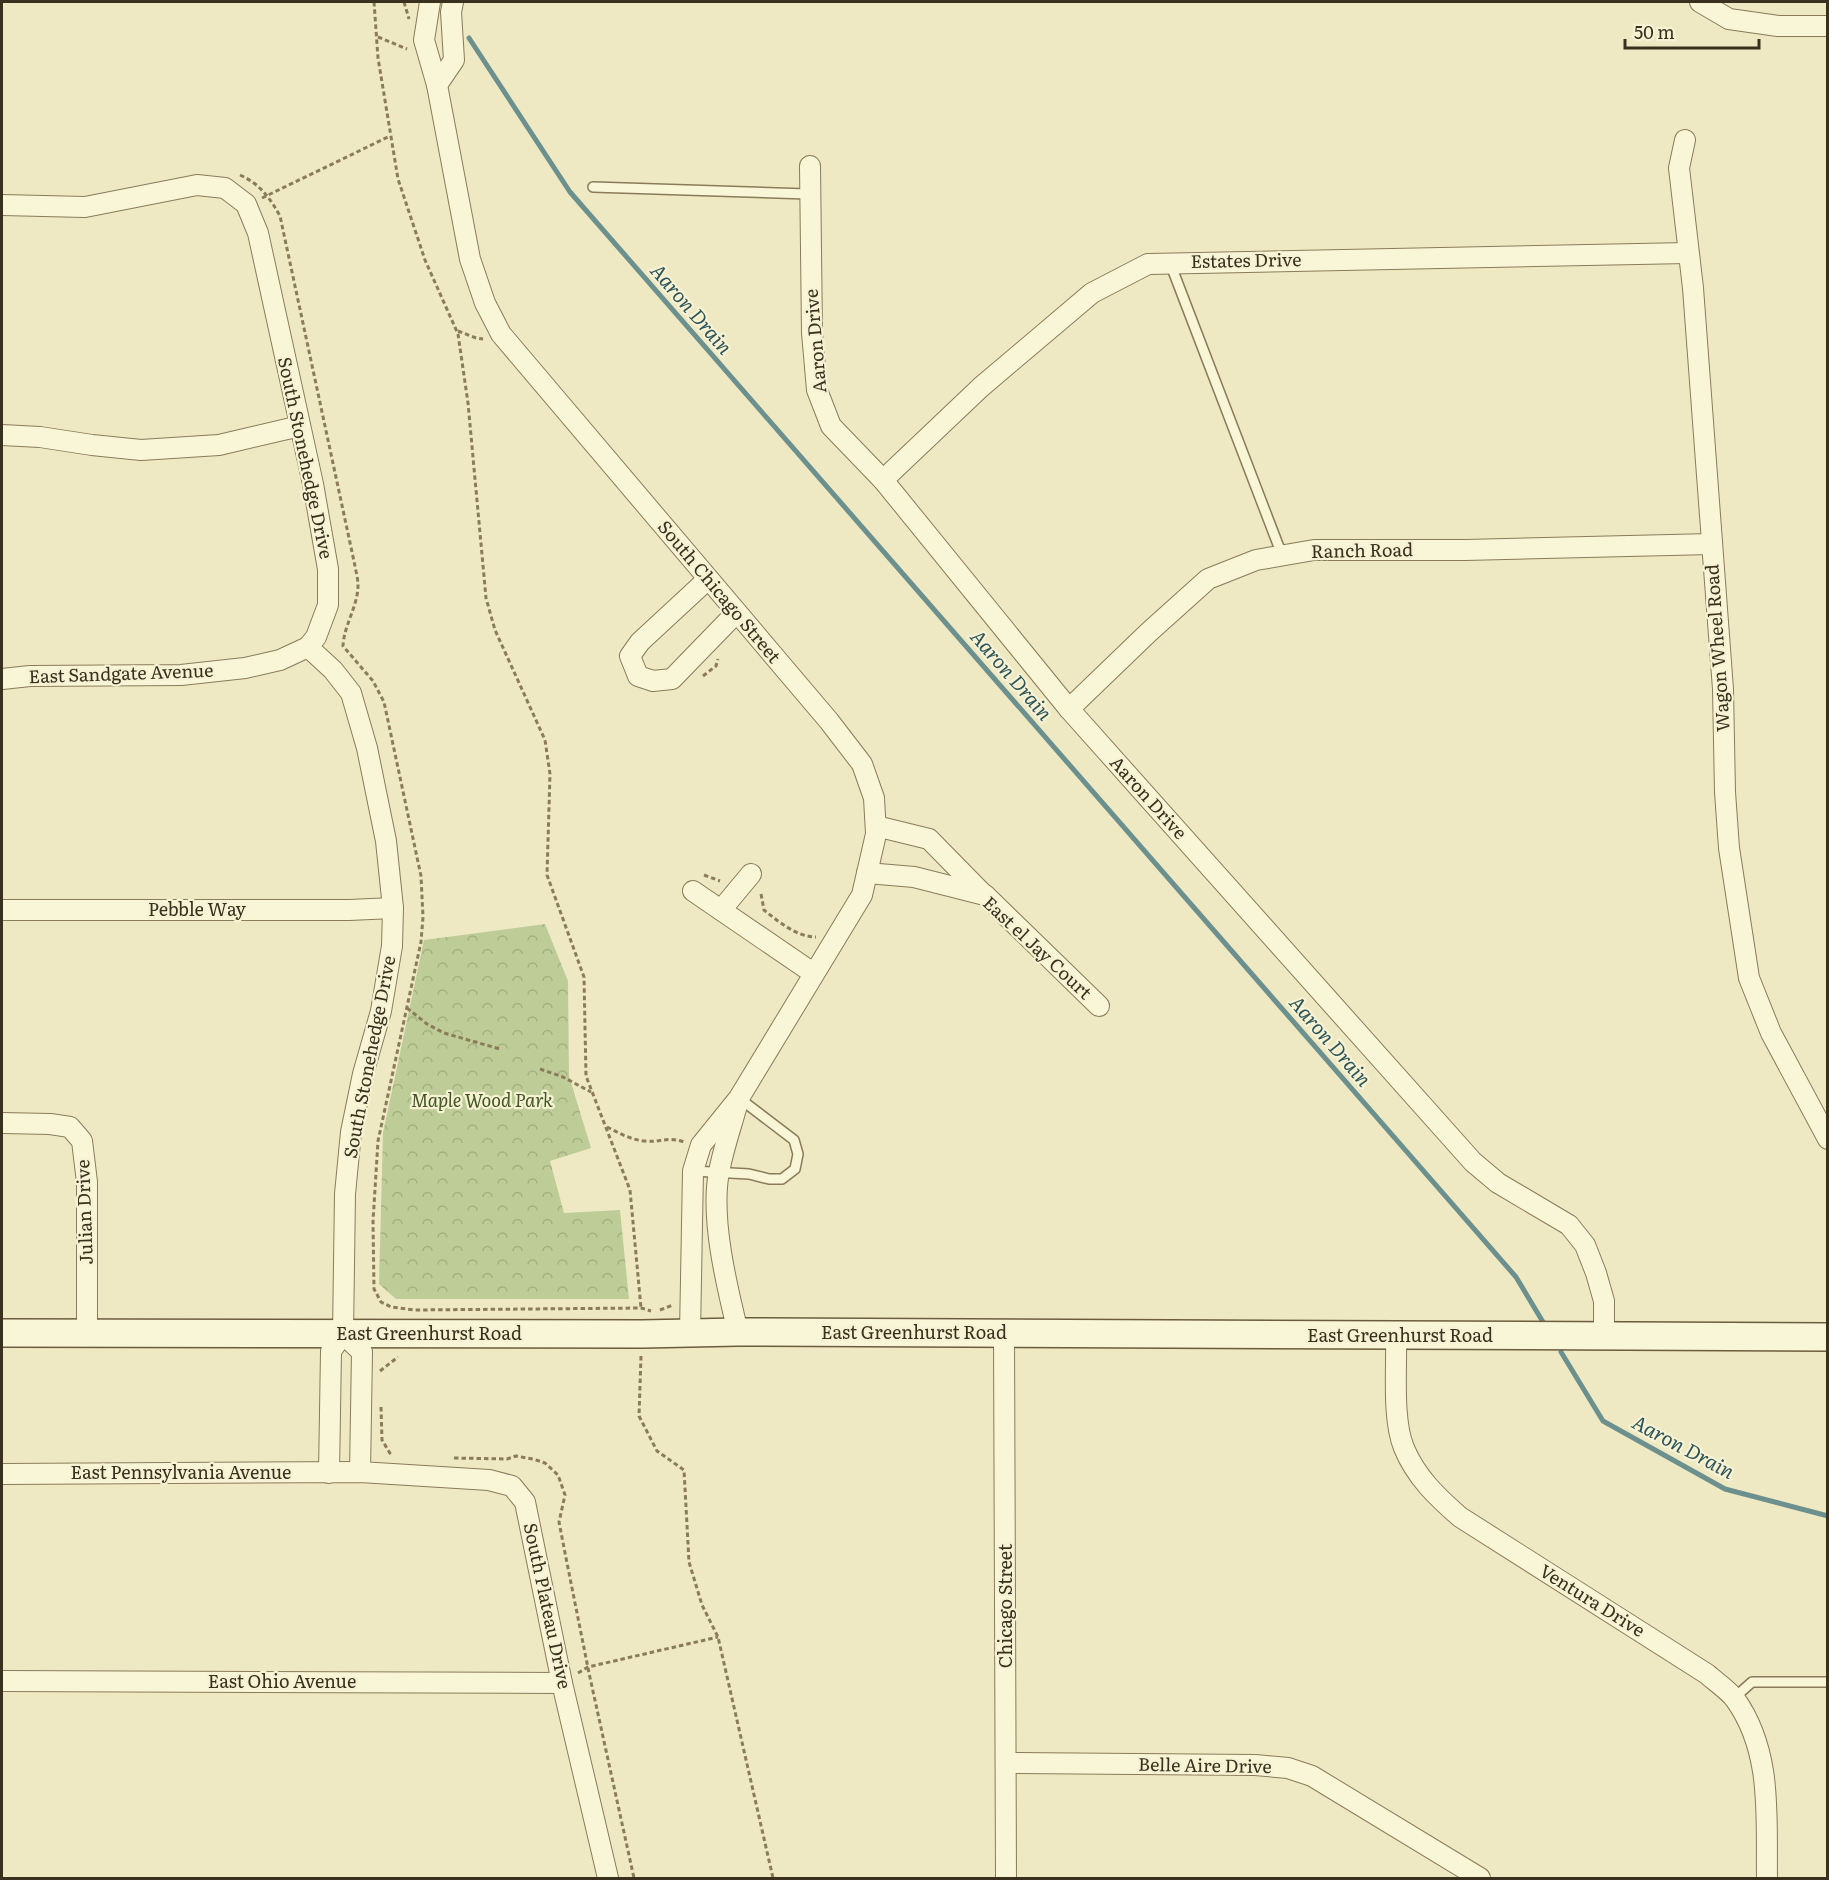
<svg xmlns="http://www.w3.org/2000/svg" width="1829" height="1880" font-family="Literata,serif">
  <defs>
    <pattern id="park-crowns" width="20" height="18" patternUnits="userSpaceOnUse" patternTransform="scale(1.5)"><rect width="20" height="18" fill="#becd97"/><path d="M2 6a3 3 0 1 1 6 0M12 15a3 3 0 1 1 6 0" fill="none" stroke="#a4b082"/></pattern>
  </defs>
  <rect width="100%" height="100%" fill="#efe9c3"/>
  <path fill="url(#park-crowns)" d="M545 924 568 981 569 1076 591 1148 550 1161 564 1213 620 1210 629 1299H396L379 1284 383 1133 424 940Z"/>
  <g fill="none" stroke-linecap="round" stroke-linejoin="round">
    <g stroke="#6c908d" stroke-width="5">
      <path d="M469 38 570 192 1516 1277 1543 1322"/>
      <path d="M1561 1352 1603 1421 1725 1489 1828 1516"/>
    </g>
    <g stroke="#8a7b5a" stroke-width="12">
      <g id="lane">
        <path d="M593 187 808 194"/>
        <path d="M1170 263 1282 555"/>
        <path d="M693 1171 749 1174 769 1179H782L795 1169 798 1154 794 1140 739 1098"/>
        <path d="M1734 1698 1752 1682H1828"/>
      </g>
    </g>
    <g stroke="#8a7b5a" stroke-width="22">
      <g id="street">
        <path d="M430 2 424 40 437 85 470 259 485 303 501 334 829 721 862 764 874 798 876 834 862 895 739 1098 701 1145 693 1171 690 1333"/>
        <path d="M1700 2 1729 19 1778 26H1828"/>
        <path d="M437 85 454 60 451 12 453 2"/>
        <path d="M1685 140 1679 168 1693 288 1723 689 1725 792 1729 848 1749 978 1771 1033 1828 1139"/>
        <path d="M810 166 812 333 817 390 831 426 883 480 1069 709 1473 1162 1498 1183 1569 1225 1585 1245 1596 1273 1604 1301V1337"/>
        <path d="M2 205 85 207 197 185 225 188 246 204 258 233 313 484 328 569V605L316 637 308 647 333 670 351 693 367 748 386 841 393 908 392 946 381 1011 363 1074 351 1132 345 1194 343 1334 331 1351 329 1473"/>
        <path d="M2 435 40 437 92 445 141 450 219 445 300 426"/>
        <path d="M883 480 981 387 1092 293 1148 264 1688 253"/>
        <path d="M708 579 640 642 630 656 638 676 653 681 672 679 736 613"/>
        <path d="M2 679 30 676 181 675 245 668 280 660 308 647"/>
        <path d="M1069 709 1149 632 1208 579 1256 560 1314 550H1465L1712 544"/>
        <path d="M876 826 929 839 983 894"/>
        <path d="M867 873 914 877 985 895 1099 1006"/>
        <path d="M693 891 813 973"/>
        <path d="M2 910H349L393 908"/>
        <path d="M721 910 751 874"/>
        <path d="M737 1105C731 1127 723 1150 719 1172 710 1218 727 1287 738 1332"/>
        <path d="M2 1123 50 1124 70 1127 82 1141 87 1182V1334"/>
        <path d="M343 1334 362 1352 360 1472"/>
        <path d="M1004 1334 1006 1878"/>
        <path d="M1396 1336C1397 1368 1392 1419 1404 1448 1416 1477 1437 1497 1460 1517L1707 1674C1716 1682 1728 1690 1735 1699 1773 1752 1766 1817 1767 1878"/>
        <path d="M2 1474 360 1472 489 1480 512 1486 525 1502 562 1683 608 1878"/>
        <path d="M2 1681 562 1683"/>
        <path d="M1007 1763 1255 1765 1288 1768 1312 1776 1480 1878"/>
      </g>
    </g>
    <g stroke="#6b5c3d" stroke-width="30">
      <path id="secondary" d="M2 1333 642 1334 738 1332 1828 1337"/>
    </g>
    <g stroke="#8a7b5a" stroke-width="3" stroke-dasharray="4.5 3" stroke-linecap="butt">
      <path d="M374 2 378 58 398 179 425 260 458 334 468 403 486 598 495 630 545 740 550 774 547 875 584 977 586 1076 630 1190 641 1308"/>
      <path d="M404 2 409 19"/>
      <path d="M378 37 407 49"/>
      <path d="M240 175C260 184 270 198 280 216L355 566C356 572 358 579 358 585 358 606 344 625 343 646L373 681 384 702 421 876 423 917 421 942 378 1141 373 1221 374 1289 381 1302 391 1307 415 1310 641 1308 651 1311"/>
      <path d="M262 198 390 136"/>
      <path d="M458 331 476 338 483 339"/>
      <path d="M703 676 716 666 718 659"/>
      <path d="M704 875 720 881"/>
      <path d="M761 894 764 910C779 922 797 937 816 937"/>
      <path d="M407 1008 427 1024 444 1033 500 1049"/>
      <path d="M540 1069 563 1077 591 1092"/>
      <path d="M607 1127C619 1133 631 1140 645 1141 660 1143 666 1136 684 1142"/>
      <path d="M660 1310 673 1305"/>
      <path d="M641 1356 639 1416 657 1451 684 1470 689 1562 702 1605 718 1637 773 1878"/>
      <path d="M380 1371 398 1357"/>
      <path d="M381 1407 382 1440 391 1455"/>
      <path d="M454 1458 507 1459 516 1456 533 1459 545 1463 558 1475 565 1495 559 1522 566 1558 589 1673 634 1878"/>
      <path d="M578 1673 588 1667 718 1637"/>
    </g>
    <use href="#lane" stroke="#f9f5d7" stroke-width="9"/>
    <use href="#street" stroke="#f9f5d7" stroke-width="20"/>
    <use href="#secondary" stroke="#f9f5d7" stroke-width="27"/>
  </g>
  <g text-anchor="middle" stroke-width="4.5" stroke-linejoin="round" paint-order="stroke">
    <g font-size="18" fill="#39301e" stroke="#f6f2d3">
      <text transform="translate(1246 261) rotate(-1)" y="6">Estates Drive</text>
      <text transform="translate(816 341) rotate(-95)" y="6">Aaron Drive</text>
      <text transform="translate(305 458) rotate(78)" y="6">South Stonehedge Drive</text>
      <text transform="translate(1362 551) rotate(-1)" y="6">Ranch Road</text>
      <text transform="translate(719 592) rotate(50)" y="6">South Chicago Street</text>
      <text transform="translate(1718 648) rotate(-94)" y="6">Wagon Wheel Road</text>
      <text transform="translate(121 674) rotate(-2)" y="6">East Sandgate Avenue</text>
      <text transform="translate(1148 798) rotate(48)" y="6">Aaron Drive</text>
      <text x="197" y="916">Pebble Way</text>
      <text transform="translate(1037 948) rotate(43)" y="6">East el Jay Court</text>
      <text transform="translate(370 1057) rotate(-79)" y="6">South Stonehedge Drive</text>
      <text transform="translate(85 1212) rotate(-92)" y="6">Julian Drive</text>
      <text x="914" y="1339">East Greenhurst Road</text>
      <text x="429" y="1340">East Greenhurst Road</text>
      <text x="1400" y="1342">East Greenhurst Road</text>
      <text x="181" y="1479">East Pennsylvania Avenue</text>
      <text transform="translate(1592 1601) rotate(32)" y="6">Ventura Drive</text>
      <text transform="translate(547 1606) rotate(78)" y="6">South Plateau Drive</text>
      <text transform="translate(1006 1606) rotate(-90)" y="6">Chicago Street</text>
      <text x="282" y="1688">East Ohio Avenue</text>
      <text transform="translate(1205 1766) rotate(1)" y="6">Belle Aire Drive</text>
    </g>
    <g font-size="18" font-style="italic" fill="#415624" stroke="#f6f2d3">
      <text x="482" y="1107">Maple Wood Park</text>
    </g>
    <g font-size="20" font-style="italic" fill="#2d5459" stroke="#f6f2d3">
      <text transform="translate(691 309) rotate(49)" y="7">Aaron Drain</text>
      <text transform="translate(1011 675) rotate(49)" y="7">Aaron Drain</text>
      <text transform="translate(1330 1041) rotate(49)" y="7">Aaron Drain</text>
      <text transform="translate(1683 1447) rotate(28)" y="7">Aaron Drain</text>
    </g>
  </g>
  <rect width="1829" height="1880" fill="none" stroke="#39301e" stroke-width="6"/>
  <path d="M1625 39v9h134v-9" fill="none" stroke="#39301e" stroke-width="3"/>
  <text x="1634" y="39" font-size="18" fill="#39301e" stroke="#f6f2d3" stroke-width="4.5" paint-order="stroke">50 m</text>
</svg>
